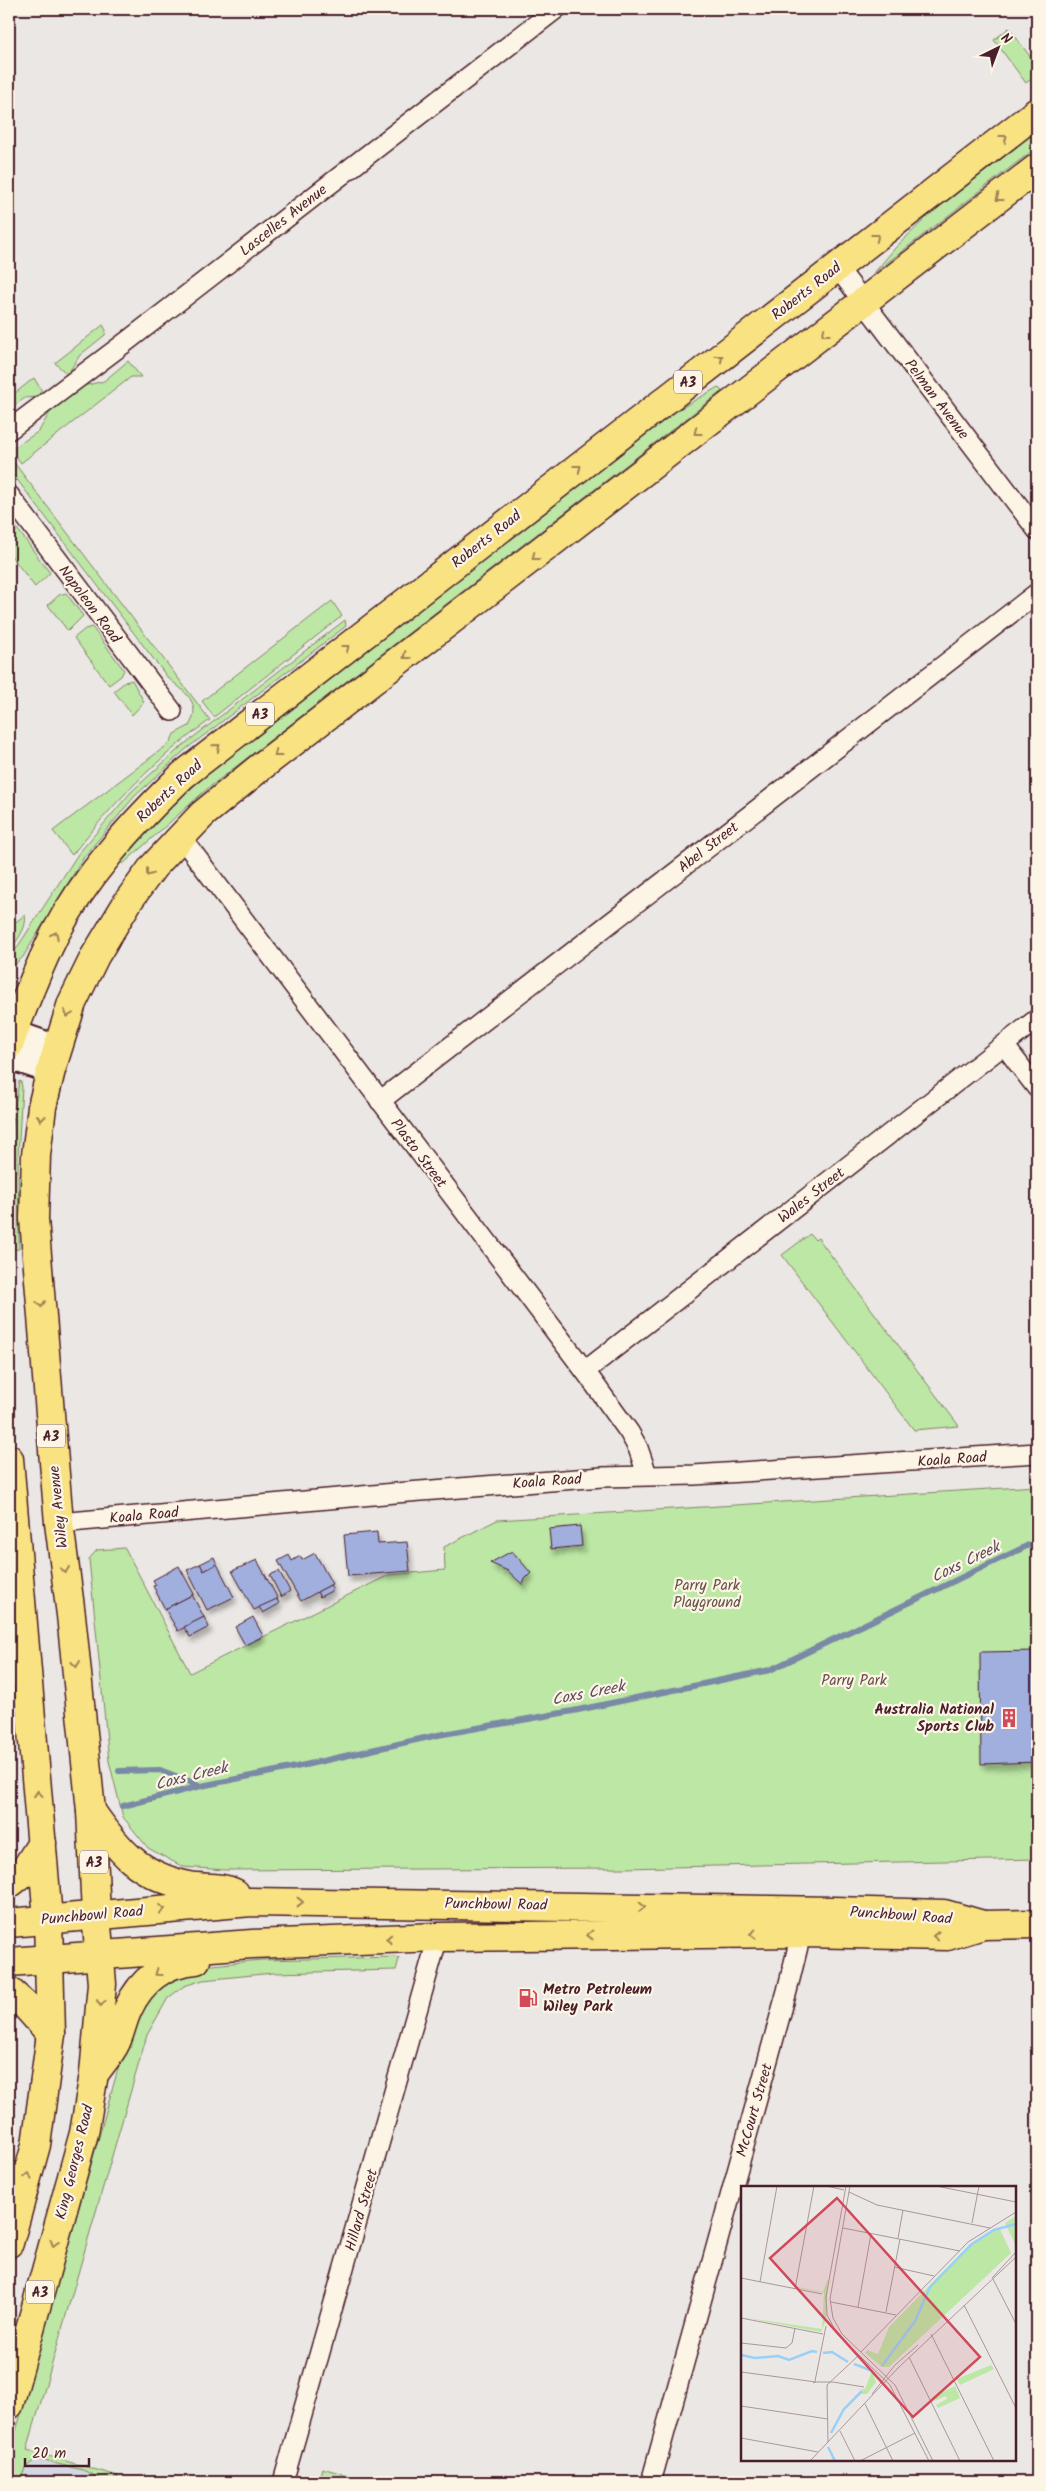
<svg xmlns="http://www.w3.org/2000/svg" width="1046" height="2491" font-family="Kalam,sans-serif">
  <defs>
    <filter id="shadow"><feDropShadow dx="3" dy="5.5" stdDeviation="2.5" flood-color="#0004"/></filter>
  </defs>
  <rect width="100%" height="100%" fill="#eae7e4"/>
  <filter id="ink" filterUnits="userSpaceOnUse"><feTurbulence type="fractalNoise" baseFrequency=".02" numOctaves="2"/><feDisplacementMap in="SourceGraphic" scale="10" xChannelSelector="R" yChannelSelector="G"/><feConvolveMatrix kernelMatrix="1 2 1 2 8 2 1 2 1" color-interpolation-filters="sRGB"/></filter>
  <g filter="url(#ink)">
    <path fill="#d4d6e2" d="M23 2450 117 2477 115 2482H14Z"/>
    <g fill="#bce7a4" stroke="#838368">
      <path d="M1009 28 1037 66V75L1026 83 994 40Z"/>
      <path d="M1037 131V147L874 273 896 247 929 215Z"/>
      <path d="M103 325 106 330 105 335 80 355 69 372 67 374 55 363Z"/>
      <path d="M128 361 141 377H131L21 463 15 455V447L39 431 50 412 83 386 104 381Z"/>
      <path d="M34 378 43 393 36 397 25 398 9 409V398Z"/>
      <path d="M718 387 722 391 207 789 123 864 121 862 165 812 206 775 671 414Z"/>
      <path d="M9 456 210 720C156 759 113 803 72 855L53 831 170 743 174 734 189 726C203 703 184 691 168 678L9 469Z"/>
      <path d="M9 518 50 573 35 587 9 553Z"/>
      <path d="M66 593 83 616 68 631 48 605 59 595Z"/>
      <path d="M332 601 342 616 214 717 202 701Z"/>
      <path d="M345 620 346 626 185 750 134 797 84 857 23 957 9 970V960L78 854 131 792 182 746Z"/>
      <path d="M92 627 124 670 121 676 109 685 74 638 85 629Z"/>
      <path d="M132 680 144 702 132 715 114 691 125 682Z"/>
      <path d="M25 915C28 928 16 941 9 952V927Z"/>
      <path d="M19 1081 21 1082 22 1087 18 1156 19 1249 9 1250V1145Z"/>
      <path d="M810 1234 815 1240 818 1238 959 1426 914 1430 782 1255Z"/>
      <path d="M1037 1486V1859L624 1868 225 1870 183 1867 148 1848 123 1817 109 1761 89 1559 97 1550 125 1548 190 1673 389 1575 445 1570 444 1547 497 1520Z"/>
      <path d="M397 1957 399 1959 396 1970 273 1973 203 1980 184 1986 168 1998 147 2035 27 2450 118 2476 116 2482H107L83 2470 36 2459 25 2468 20 2482H9V2456L125 2044 155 1987 203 1966 261 1960Z"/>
      <path d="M322 2468 372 2482H318Z"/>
    </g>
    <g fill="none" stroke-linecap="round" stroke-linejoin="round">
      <g stroke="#7989a6" stroke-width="6">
        <path d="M119 1771 160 1770 199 1785"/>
        <path d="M123 1806 201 1786 296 1767 438 1735 573 1711 770 1670 1037 1541"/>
      </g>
    </g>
    <g fill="#a1afde" stroke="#4a1f2b" filter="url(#shadow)">
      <path d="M580 1526 582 1546 551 1549 549 1529Z"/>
      <path d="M377 1532 378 1544 407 1542 410 1571 348 1576 344 1535Z"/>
      <path d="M512 1551 531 1573 525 1579 523 1585 508 1571 490 1563Z"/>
      <path d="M315 1553 332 1584 301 1601 278 1561 289 1555 292 1561 300 1556 302 1560Z"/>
      <path d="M214 1557 217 1564 204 1571 200 1564Z"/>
      <path d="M257 1560 278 1599 254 1610 232 1571Z"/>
      <path d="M200 1564 204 1571 217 1564 234 1597 207 1610 187 1570Z"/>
      <path d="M179 1566 194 1594 165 1609 153 1586 156 1585 153 1580Z"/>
      <path d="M279 1571 290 1591 281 1597 270 1575Z"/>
      <path d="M330 1585 333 1590 320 1597 317 1592Z"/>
      <path d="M192 1595 204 1617 178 1631 165 1609Z"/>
      <path d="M277 1599 279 1604 263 1613 259 1607Z"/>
      <path d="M204 1617 209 1627 190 1637 184 1627Z"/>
      <path d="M253 1617 263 1636 245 1645 235 1627Z"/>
      <path d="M1037 1651V1762L981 1764 980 1652Z"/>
    </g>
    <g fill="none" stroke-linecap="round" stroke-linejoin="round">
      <g stroke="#4a1f2b" stroke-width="22">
        <g id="street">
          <path d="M837 267 1037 530"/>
          <path d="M9 430 126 342 556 9"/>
          <path d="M9 495 172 711"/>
          <path d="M181 837 585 1371 629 1432 638 1448 647 1474"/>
          <path d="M1004 1045 1037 1088"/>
          <path d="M380 1101 1037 593"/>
          <path d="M585 1371 1037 1019"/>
          <path d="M59 1523 395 1493 602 1477 694 1475 1037 1453"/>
          <path d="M283 2482 438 1937"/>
          <path d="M651 2482 787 1991 804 1922"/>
        </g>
      </g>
      <g stroke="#4a1f2b" stroke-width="30">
        <g id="secondary">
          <path d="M9 1032 57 1049"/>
          <path d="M9 1056 51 1070"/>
        </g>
      </g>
      <g stroke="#4a1f2b" stroke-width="31">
        <g id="primary">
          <path d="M91 1811C118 1850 139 1876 189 1886 204 1889 221 1886 235 1893"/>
          <path d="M9 1884 23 1873 42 1843"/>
          <path d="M9 1923 251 1902 834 1911 944 1914 983 1925"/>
          <path d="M9 1962 252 1944 438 1937 802 1933 947 1936 983 1925 1037 1924"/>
          <path d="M9 1991 25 2005 51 2034"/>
          <path d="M94 2074C101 2064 111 2053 116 2042 121 2031 123 2019 128 2009 141 1980 165 1962 196 1960"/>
        </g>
      </g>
      <g stroke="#4a1f2b" stroke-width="31">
        <g id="highway">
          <path d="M9 1045C22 1008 37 971 54 936 86 874 134 822 183 775L1037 112"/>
          <path d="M9 1459 48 1919 51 2034 36 2145 9 2243"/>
          <path d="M9 2405 84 2133 94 2074 102 1984 96 1914 91 1811 71 1615 59 1523 34 1219 36 1155 42 1107 51 1070 72 1003 95 956 129 900 153 867 181 837 203 814 258 769 1037 168"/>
        </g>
      </g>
      <use href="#street" stroke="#fcf5e5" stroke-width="19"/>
      <use href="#secondary" stroke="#fcf5e5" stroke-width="26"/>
      <use href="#primary" stroke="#f8e281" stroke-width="28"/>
      <use href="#highway" stroke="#f8e281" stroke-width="28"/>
    </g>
    <defs><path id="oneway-chevron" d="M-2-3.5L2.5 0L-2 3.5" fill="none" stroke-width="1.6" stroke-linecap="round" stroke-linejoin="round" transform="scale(1.25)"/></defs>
    <g stroke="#a18056">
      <use href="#oneway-chevron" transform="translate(1004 138) rotate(-38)"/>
      <use href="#oneway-chevron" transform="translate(999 198) rotate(142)"/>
      <use href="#oneway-chevron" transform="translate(876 237) rotate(-38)"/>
      <use href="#oneway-chevron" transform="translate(825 333) rotate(142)"/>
      <use href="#oneway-chevron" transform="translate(720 358) rotate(-38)"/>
      <use href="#oneway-chevron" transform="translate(697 432) rotate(142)"/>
      <use href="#oneway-chevron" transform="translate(578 468) rotate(-38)"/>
      <use href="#oneway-chevron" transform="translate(535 557) rotate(142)"/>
      <use href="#oneway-chevron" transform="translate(346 648) rotate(-38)"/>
      <use href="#oneway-chevron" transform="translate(406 656) rotate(142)"/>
      <use href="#oneway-chevron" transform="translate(217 747) rotate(-39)"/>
      <use href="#oneway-chevron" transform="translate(277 754) rotate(142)"/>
      <use href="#oneway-chevron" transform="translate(149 873) rotate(127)"/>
      <use href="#oneway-chevron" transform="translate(55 935) rotate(-62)"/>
      <use href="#oneway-chevron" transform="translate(68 1014) rotate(111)"/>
      <use href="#oneway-chevron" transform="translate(41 1118) rotate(97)"/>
      <use href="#oneway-chevron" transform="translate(41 1304) rotate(85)"/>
      <use href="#oneway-chevron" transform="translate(65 1570) rotate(82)"/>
      <use href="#oneway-chevron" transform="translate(76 1664) rotate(84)"/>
      <use href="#oneway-chevron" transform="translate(38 1794) rotate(-95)"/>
      <use href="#oneway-chevron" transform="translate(300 1902)"/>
      <use href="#oneway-chevron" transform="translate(642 1907) rotate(1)"/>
      <use href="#oneway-chevron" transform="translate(162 1909) rotate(-5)"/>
      <use href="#oneway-chevron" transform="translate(753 1934) rotate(179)"/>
      <use href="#oneway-chevron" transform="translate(590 1935) rotate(179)"/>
      <use href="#oneway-chevron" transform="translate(936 1936) rotate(-179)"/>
      <use href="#oneway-chevron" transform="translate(389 1939) rotate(178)"/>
      <use href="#oneway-chevron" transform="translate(158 1973) rotate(144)"/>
      <use href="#oneway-chevron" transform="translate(101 2003) rotate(95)"/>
      <use href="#oneway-chevron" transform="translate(28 2176) rotate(-74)"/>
      <use href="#oneway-chevron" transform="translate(54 2243) rotate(106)"/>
    </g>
  </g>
  <defs>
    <g id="building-bare" transform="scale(1.5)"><path d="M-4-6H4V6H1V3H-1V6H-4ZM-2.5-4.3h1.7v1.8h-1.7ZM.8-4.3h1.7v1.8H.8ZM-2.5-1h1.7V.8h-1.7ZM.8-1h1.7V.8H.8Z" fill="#d1495b" stroke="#fcf5e5" stroke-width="2.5" paint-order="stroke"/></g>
    <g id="fuel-bare" transform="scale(1.5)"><path d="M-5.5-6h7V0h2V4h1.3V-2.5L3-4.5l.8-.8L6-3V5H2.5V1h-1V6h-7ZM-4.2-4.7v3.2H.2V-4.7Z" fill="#d1495b" stroke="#fcf5e5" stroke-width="2.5" paint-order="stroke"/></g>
  </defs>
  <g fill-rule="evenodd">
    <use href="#building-bare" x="1009" y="1718"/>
    <use href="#fuel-bare" x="528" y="1998"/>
  </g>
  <g text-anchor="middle" stroke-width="4.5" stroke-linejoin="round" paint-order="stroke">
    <g fill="#fcf5e5" stroke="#7f5f63" stroke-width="1">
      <rect x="674" y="370.5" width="28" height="23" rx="4"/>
      <rect x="246" y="702.5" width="28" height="23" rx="4"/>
      <rect x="37" y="1424.5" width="28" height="23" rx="4"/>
      <rect x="80" y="1850.5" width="28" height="23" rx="4"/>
      <rect x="26" y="2280.5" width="28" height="23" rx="4"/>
    </g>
    <g font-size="14" font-weight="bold" fill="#4a1f2b">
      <text x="688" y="387">A3</text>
      <text x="260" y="719">A3</text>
      <text x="51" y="1441">A3</text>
      <text x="94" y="1867">A3</text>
      <text x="40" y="2297">A3</text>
    </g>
    <g font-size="15" fill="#4a1f2b" stroke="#fcf5e5">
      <text transform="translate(283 220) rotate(-38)" y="5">Lascelles Avenue</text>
      <text transform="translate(806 291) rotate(-38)" y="5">Roberts Road</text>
      <text transform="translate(937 399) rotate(53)" y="5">Pelman Avenue</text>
      <text transform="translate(486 539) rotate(-38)" y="5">Roberts Road</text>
      <text transform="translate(90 604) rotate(53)" y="5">Napoleon Road</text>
      <text transform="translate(169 791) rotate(-43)" y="5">Roberts Road</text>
      <text transform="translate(708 847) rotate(-38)" y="5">Abel Street</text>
      <text transform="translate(419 1153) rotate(53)" y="5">Plasto Street</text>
      <text transform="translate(811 1195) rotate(-38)" y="5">Wales Street</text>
      <text transform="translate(952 1459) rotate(-4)" y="5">Koala Road</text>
      <text transform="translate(547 1481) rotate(-4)" y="5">Koala Road</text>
      <text transform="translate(58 1507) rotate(-96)" y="5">Wiley Avenue</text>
      <text transform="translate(144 1515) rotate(-5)" y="5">Koala Road</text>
      <text transform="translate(496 1904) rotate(1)" y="5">Punchbowl Road</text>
      <text transform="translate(92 1915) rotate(-5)" y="5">Punchbowl Road</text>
      <text transform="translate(901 1915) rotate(4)" y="5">Punchbowl Road</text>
      <text transform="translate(754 2110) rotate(-74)" y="5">McCourt Street</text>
      <text transform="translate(74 2162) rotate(-76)" y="5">King Georges Road</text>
      <text transform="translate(361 2210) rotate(-74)" y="5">Hillard Street</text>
    </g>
    <g font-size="15" fill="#665149" stroke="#fcf5e5">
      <text x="707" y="1590">Parry Park<tspan x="707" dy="17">Playground</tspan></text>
      <text x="854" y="1685">Parry Park</text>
    </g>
    <g font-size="15" font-weight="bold" fill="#4a1f2b" stroke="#fcf5e5" text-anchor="end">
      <text x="994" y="1714">Australia National<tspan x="994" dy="17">Sports Club</tspan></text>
      <text x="543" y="1994" text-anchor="start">Metro Petroleum<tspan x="543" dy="17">Wiley Park</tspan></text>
    </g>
    <g font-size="16" font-style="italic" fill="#5e4b5e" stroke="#fcf5e5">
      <text transform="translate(965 1561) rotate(-26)" y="6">Coxs Creek</text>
      <text transform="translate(588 1692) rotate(-11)" y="6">Coxs Creek</text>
      <text transform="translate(191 1775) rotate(-14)" y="6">Coxs Creek</text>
    </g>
  </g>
  <g transform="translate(741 2186)">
    <rect width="275" height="275" fill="#eae7e4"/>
    <path d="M275 30V60L264 37ZM258 41 270 67 148 181H141L124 167 126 164 137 168 148 141 229 58ZM58 88 57 101 82 106 87 92 85 134 80 146 0 131 81 143 83 107 57 102ZM250 179 253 183 219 199 216 193ZM131 185 135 196 126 208H119L122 204 116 203H124ZM214 200 219 212 197 222 195 219 206 213 205 210 193 215 191 211Z" fill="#bce7a4"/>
    <path fill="none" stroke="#99d0f8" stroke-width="2.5" d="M82 167 91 166 107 176M0 169 14 172 37 170 48 174 71 165 76 166M113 178 129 184M141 180 174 135 189 101 231 58 253 44 275 38M90 247 103 223 121 205M87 261 94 275"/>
    <path fill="none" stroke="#aa979a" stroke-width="1" d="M85 0 103 4M105 0 85 111 86 129 97 149 149 199 188 275M109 0 89 113 92 132 101 148 154 199 192 275M195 0 275 16M108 6 136 19 249 42M231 37 238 0M102 42 219 65M157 52 162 24M153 81 193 90M0 92 81 108M251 92 275 66M252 93 275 138M19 96 36 0M54 103 73 0M90 116 155 129M223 119 275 222M117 121 130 48M145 126 159 53M0 132 82 148M190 148 253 275M0 157 45 162 51 157 54 142M120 166 227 56 275 26M168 171 219 275M0 186 75 196 72 197M74 195 85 140M75 196H92M92 196 123 201M86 199 87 256M86 199 117 170M131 208 154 179 177 159M124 218 152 275M0 220 87 233M99 245 114 275M0 252 77 266M69 275 157 182 275 71M119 275 174 247"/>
    <path fill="#d1495b" fill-opacity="0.15" stroke="#d1495b" stroke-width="2.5" d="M96 12 239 171 172 231 29 72Z"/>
    <rect width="275" height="275" fill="none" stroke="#4a1f2b" stroke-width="2.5"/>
  </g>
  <rect width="1046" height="2491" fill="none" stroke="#fcf5e5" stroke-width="30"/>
  <rect x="15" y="15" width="1016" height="2461" fill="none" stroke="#4a1f2b" stroke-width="2" filter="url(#ink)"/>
  <g transform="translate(998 48) rotate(42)" stroke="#fcf5e5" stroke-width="4" paint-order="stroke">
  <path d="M0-4L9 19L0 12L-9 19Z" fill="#4a1f2b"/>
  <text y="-8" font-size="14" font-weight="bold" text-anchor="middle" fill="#4a1f2b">N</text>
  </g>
  <path d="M25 2458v8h64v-8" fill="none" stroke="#4a1f2b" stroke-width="2.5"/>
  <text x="32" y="2458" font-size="15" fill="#4a1f2b" stroke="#fcf5e5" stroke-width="4" paint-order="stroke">20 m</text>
</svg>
